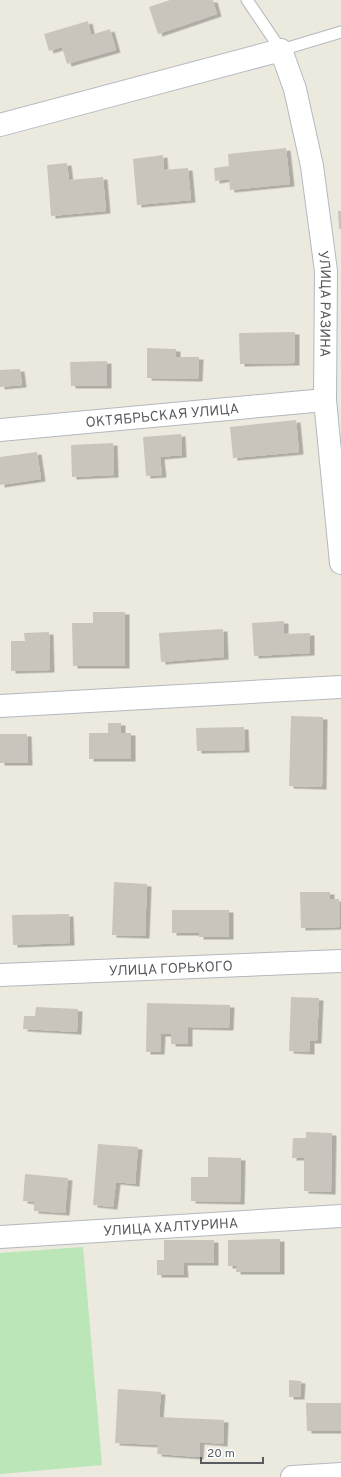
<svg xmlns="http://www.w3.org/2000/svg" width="341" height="1477" font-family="Overpass,sans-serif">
  <defs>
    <filter id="shadow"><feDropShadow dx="4.5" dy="2.5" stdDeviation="0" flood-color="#0004"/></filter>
  </defs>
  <rect width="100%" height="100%" fill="#ece9de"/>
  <path fill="#bae6b8" d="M83 1247 102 1465 0 1474V1253Z"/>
  <g fill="#c9c5bd" filter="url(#shadow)">
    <path d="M170 0H213L217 14 158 34 149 7Z"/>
    <path d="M88 21 91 35 110 29 116 50 67 64 62 47 49 51 44 34Z"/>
    <path d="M286 148 290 184 230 190 229 179 215 181 214 168 229 166 228 154Z"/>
    <path d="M163 155 164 170 188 168 191 200 137 205 133 159Z"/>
    <path d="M67 163 69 180 103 177 106 211 51 216 47 165Z"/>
    <path d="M338 211H341V229H339Z"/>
    <path d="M295 332V363L240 364 239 333Z"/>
    <path d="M147 348 176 349V357H199L198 379 147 378Z"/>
    <path d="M107 361V386H71L70 362Z"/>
    <path d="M20 369 22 385 0 387V370Z"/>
    <path d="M296 420 299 452 233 458 230 427Z"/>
    <path d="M181 434 182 455 160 457 162 475 146 476 143 437Z"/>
    <path d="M113 443 114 475 72 477 71 445Z"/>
    <path d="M37 452 41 479 0 485V457Z"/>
    <path d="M93 612H125V666H73L72 623H93Z"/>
    <path d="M284 621V634L310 633V653L254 656 252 623Z"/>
    <path d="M223 629 224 657 161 662 159 633Z"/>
    <path d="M49 632 50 670 11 671V641H25L24 633Z"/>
    <path d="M291 716 323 717 322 787 289 786Z"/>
    <path d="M108 723H121V733H131V759H89V733H108Z"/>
    <path d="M244 727 245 750 197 751 196 728Z"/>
    <path d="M0 734H27L28 763H0Z"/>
    <path d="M114 882 147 884 145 936 112 935Z"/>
    <path d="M300 892H330V899H339L340 927 301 928Z"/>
    <path d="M172 910H229V937H199V933H172Z"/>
    <path d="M69 914 70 943 13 945 12 915Z"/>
    <path d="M291 997 319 998 317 1041H310V1052L289 1051Z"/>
    <path d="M147 1003 230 1005 229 1028 188 1027V1044H171V1034H161L160 1052H146Z"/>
    <path d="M36 1007 78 1009 77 1032 23 1029 24 1016H35Z"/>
    <path d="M306 1132 332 1133 331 1192 304 1191V1158H292L293 1138H306Z"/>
    <path d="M98 1144 138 1147 135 1184 116 1182 113 1207 93 1205Z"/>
    <path d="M208 1157 241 1158 240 1202 191 1201V1177H208Z"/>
    <path d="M25 1174 68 1178 65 1213 34 1211V1202L23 1201Z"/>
    <path d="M280 1239V1272H236V1266H228V1240Z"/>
    <path d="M164 1240H214V1263H183L184 1275H157V1260H164Z"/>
    <path d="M289 1380 301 1381 300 1397H289Z"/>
    <path d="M118 1389 161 1392 159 1417 224 1420 223 1444 200 1442 199 1457 157 1454 158 1445 115 1443Z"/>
    <path d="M306 1403H341V1431H307Z"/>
  </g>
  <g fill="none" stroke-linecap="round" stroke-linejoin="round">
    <g stroke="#b5b8bd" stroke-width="13">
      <path id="lane" d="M247 0 281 50 341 32"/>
    </g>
    <g stroke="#b5b8bd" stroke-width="24">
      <g id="street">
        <path id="s1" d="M0 430 325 400"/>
        <path d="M0 706 341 687"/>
        <path id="s2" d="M0 975 341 961"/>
        <path id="s3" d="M0 1237 341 1216"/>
        <path d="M292 1477 341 1474"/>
      </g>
    </g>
    <g stroke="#b5b9bf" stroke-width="24">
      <g id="secondary">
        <path id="s4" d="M0 125 281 50 295 89 312 166 326 271 325 400 341 563"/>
      </g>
    </g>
    <use href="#lane" stroke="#fff" stroke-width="11"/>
    <use href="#street" stroke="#fff" stroke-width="22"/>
    <use href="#secondary" stroke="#fff" stroke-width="22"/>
  </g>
  <g text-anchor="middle" stroke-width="4" stroke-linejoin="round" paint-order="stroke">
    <g font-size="14" fill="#585c61" stroke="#fff">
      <text dy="5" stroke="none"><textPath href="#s4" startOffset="550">УЛИЦА РАЗИНА</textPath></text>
      <text dy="5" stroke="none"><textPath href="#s1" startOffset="163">ОКТЯБРЬСКАЯ УЛИЦА</textPath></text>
      <text dy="5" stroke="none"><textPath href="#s2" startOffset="171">УЛИЦА ГОРЬКОГО</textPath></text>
      <text dy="5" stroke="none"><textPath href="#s3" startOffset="171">УЛИЦА ХАЛТУРИНА</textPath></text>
    </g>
  </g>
  <path d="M201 1457v6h62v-6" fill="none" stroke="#585c61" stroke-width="2"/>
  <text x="207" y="1457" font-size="12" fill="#585c61" stroke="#ffffff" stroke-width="3" paint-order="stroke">20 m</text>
</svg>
